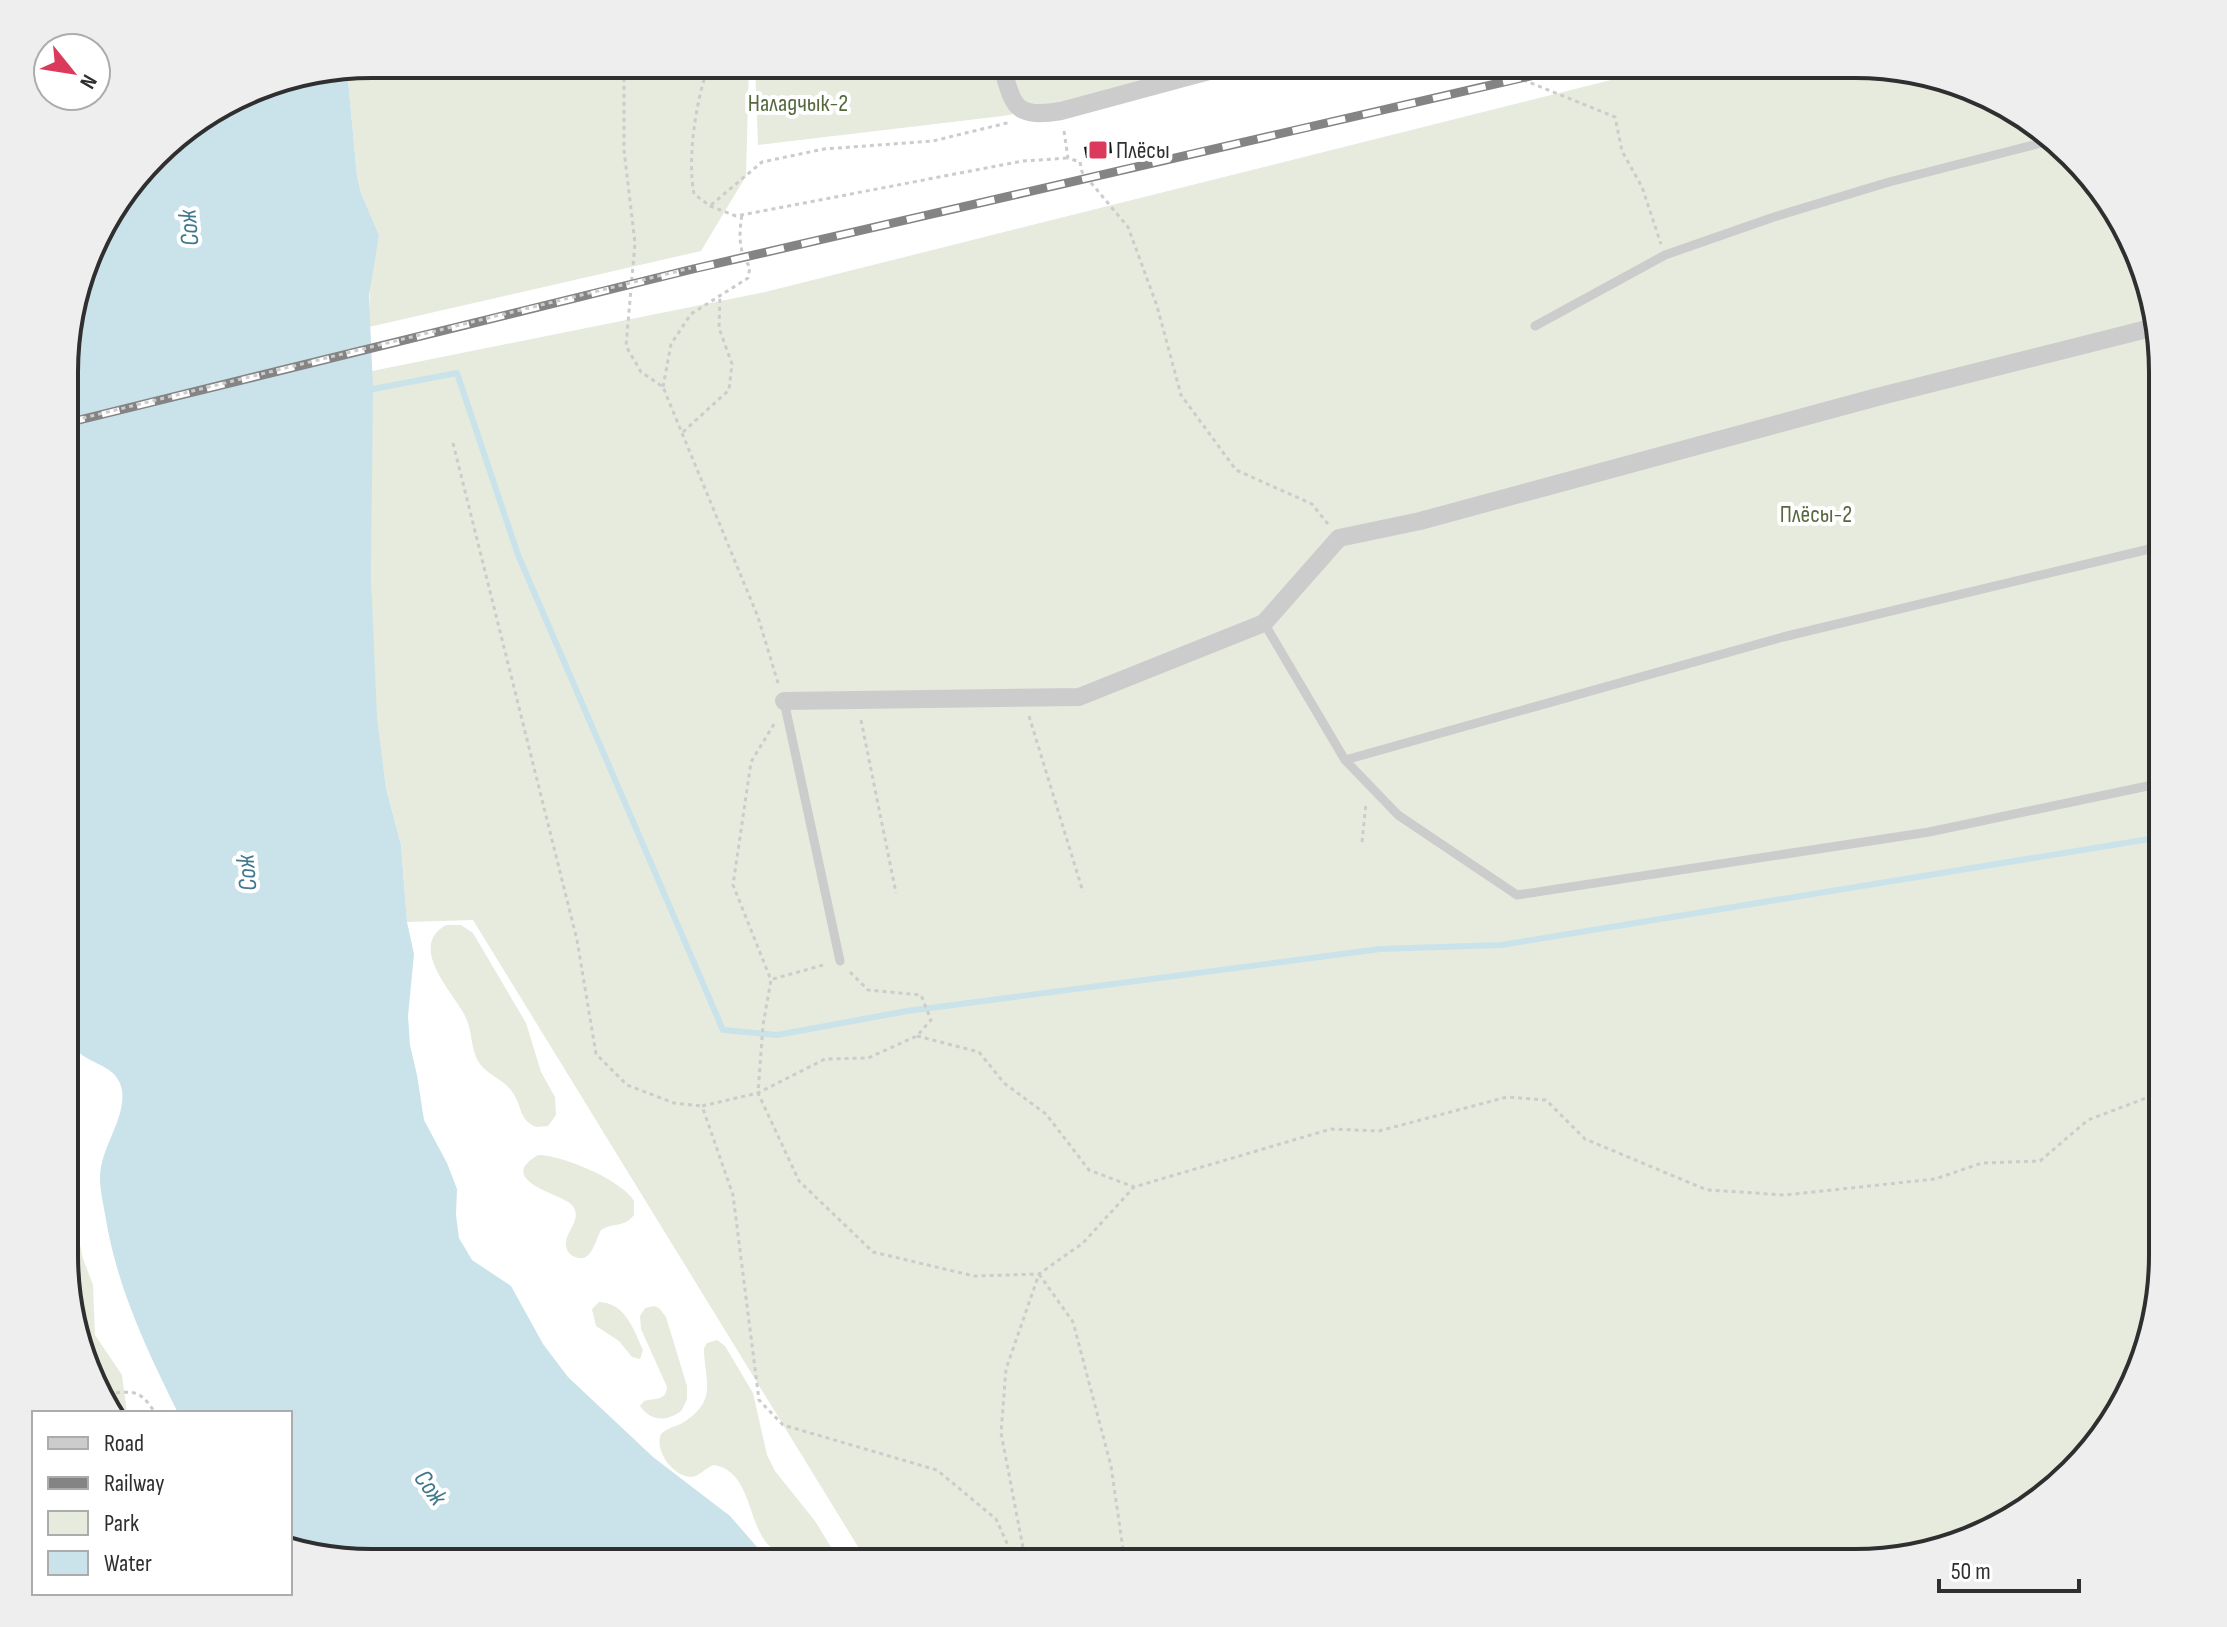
<svg xmlns="http://www.w3.org/2000/svg" width="2227" height="1627" font-family="'Sofia Sans Condensed',sans-serif">
  <rect width="100%" height="100%" fill="#fff"/>
  <g fill="#e6ebdd">
    <path d="M372 64H749L746 176 701 251 369 327 370 284 379 235 361 193 357 176 347 69Z"/>
    <path d="M755 64H1277L1003 116 758 145Z"/>
    <path d="M1671 65H1874L1972 87 2043 128 2131 235 2162 353V1274L2140 1372 2099 1443 1991 1531 1855 1563H868L473 920 407 922 401 845 386 788 375 705 371 576 372 371 765 292Z"/>
    <path d="M446 925H461L473 933 526 1023 541 1072 555 1097 556 1115 548 1126 536 1127C519 1120 522 1106 513 1093 505 1080 489 1076 480 1064 470 1050 473 1031 465 1016 453 992 407 947 446 925Z"/>
    <path d="M67 1098 75 1220 83 1259 93 1285 95 1335 122 1375 127 1413H109L105 1408 67 1295Z"/>
    <path d="M538 1155C562 1155 622 1180 634 1201V1215C624 1228 614 1222 601 1230 595 1240 592 1266 573 1256 569 1254 567 1251 566 1246 564 1231 584 1220 572 1205 565 1195 493 1181 538 1155Z"/>
    <path d="M599 1302C625 1303 633 1328 643 1350L640 1359 632 1357 619 1341 596 1326 592 1309Z"/>
    <path d="M654 1306 659 1308 666 1317 687 1386V1399L682 1410C668 1422 651 1422 640 1406L644 1401C655 1398 666 1401 667 1387L641 1329 640 1316 645 1308Z"/>
    <path d="M717 1340 725 1346 753 1393 767 1455 775 1471 815 1521 834 1552 845 1560 857 1563H805L803 1557C793 1555 782 1556 773 1549 746 1529 754 1472 714 1465 706 1467 699 1477 691 1477 672 1476 654 1450 661 1434 668 1427 676 1427 684 1422 719 1399 704 1380 704 1348L707 1343Z"/>
  </g>
  <path fill="#cae2ea" d="M347 69 357 176 361 193 379 235 369 296 373 389 371 576 377 718 386 788 401 845 407 922 414 954 408 1016 410 1045 417 1075 424 1120 447 1163 457 1189 456 1215 459 1238 472 1260 511 1286 543 1344 568 1377 653 1457 730 1516 771 1563 353 1562 290 1548V1413H178C147 1350 118 1290 106 1220 104 1206 100 1192 100 1178 100 1147 126 1120 122 1090 117 1063 88 1066 74 1047 70 1041 68 1031 67 1024V332L96 235 169 141 255 87Z"/>
  <g fill="none" stroke-linecap="round" stroke-linejoin="round">
    <path stroke="#cae2ea" stroke-width="6" d="M373 389 457 373 518 555 723 1030 777 1035 907 1011 1380 949 1501 945 2162 837"/>
  </g>
  <path fill="#161616" d="M1111 142 1112 153 1086 158 1084 147Z"/>
  <g fill="none" stroke-linecap="round" stroke-linejoin="round">
    <g stroke="#ccc" stroke-width="3" stroke-dasharray="4 4" stroke-linecap="butt">
      <path d="M596 64 624 80"/>
      <path d="M633 64 624 80V150L635 243 626 346 641 372 663 387 758 617 778 683"/>
      <path d="M709 64C696 100 687 157 694 194L710 206 736 216 1023 161 1068 158"/>
      <path d="M1529 64 1518 71 1521 79 1615 117 1622 151 1642 187 1661 244"/>
      <path d="M1064 131 1068 158 1080 162 1082 172 1128 227 1157 306 1181 395 1236 470 1312 504 1328 524"/>
      <path d="M711 205 762 162 824 149 933 141 1011 122"/>
      <path d="M691 268 743 255"/>
      <path d="M663 387 671 344 691 314 748 278 750 267C738 252 739 234 742 214"/>
      <path d="M683 432 729 390 732 364 719 328 720 294"/>
      <path d="M453 443 577 940 596 1054 627 1085 674 1103 702 1106"/>
      <path d="M1029 716 1083 892"/>
      <path d="M861 720 896 893"/>
      <path d="M774 724 751 762 733 885 771 980 763 1025 758 1093 799 1181 873 1252 974 1276 1039 1274 1083 1243 1134 1187 1331 1129 1379 1131 1507 1097 1546 1100 1585 1139 1707 1190 1785 1195 1935 1179 1982 1163 2040 1161 2088 1120 2162 1092"/>
      <path d="M1362 842 1366 803"/>
      <path d="M850 972 868 990 921 995 931 1020 917 1036 868 1058 825 1059 758 1093 702 1106 733 1195 759 1400 783 1425 937 1470 996 1519 1016 1563"/>
      <path d="M773 979 827 964"/>
      <path d="M917 1036 979 1052 1004 1083 1046 1114 1089 1170 1134 1187"/>
      <path d="M1039 1274 1073 1322 1111 1466 1125 1563"/>
      <path d="M100 1394C130 1393 138 1385 155 1413"/>
      <path d="M1026 1563 1001 1433 1006 1369 1039 1274"/>
    </g>
    <g stroke="#ccc" stroke-width="9">
      <path d="M1535 326 1665 255 1774 217 1889 182 2053 140"/>
      <path d="M1264 623 1345 760 1398 815 1517 895 1929 832 2162 783"/>
      <path d="M784 701 840 961"/>
      <path d="M1345 760 1783 637 2162 546"/>
    </g>
    <g stroke="#ccc" stroke-width="18">
      <path d="M1001 64C1014 105 1012 119 1061 111L1235 64"/>
      <path d="M784 701 1079 697 1264 623 1339 538 1420 521 1881 396 2155 327"/>
    </g>
    <g stroke="#848484" stroke-width="9">
      <path id="rail" d="M67 423 693 269 1578 65"/>
    </g>
    <use href="#rail" stroke="#fff" stroke-width="6" stroke-dasharray="18" stroke-linecap="butt"/>
    <path stroke="#ccc" stroke-width="3" stroke-dasharray="4 4" stroke-linecap="butt" d="M67 422 691 268"/>
  </g>
  <rect fill="#dc3a5c" stroke="#fff" stroke-width="3" x="1088" y="140" width="20" height="20" rx="4"/>
  <g text-anchor="middle" stroke-width="8" stroke-linejoin="round" paint-order="stroke">
    <g font-size="24" fill="#57683e" stroke="#fff">
      <text x="798" y="111">Наладчык-2</text>
      <text x="1816" y="522">Плёсы-2</text>
    </g>
    <g font-size="24" fill="#2f2f2f" stroke="#fff" text-anchor="start">
      <text x="1116" y="158">Плёсы</text>
    </g>
    <g font-size="26" font-style="italic" fill="#41798c" stroke="#fff">
      <text transform="translate(188 228) rotate(-95)" y="9">Сож</text>
      <text transform="translate(246 873) rotate(-95)" y="9">Сож</text>
      <text transform="translate(431 1487) rotate(54)" y="9">Сож</text>
    </g>
  </g>
  <path d="M0 0H2227V1627H0ZM372 78H1855A294 294 0 0 1 2149 372V1255A294 294 0 0 1 1855 1549H372A294 294 0 0 1 78 1255V372A294 294 0 0 1 372 78Z" fill="#eee" fill-rule="evenodd"/>
  <path fill="none" stroke="#2f2f2f" stroke-width="4" d="M372 78H1855A294 294 0 0 1 2149 372V1255A294 294 0 0 1 1855 1549H372A294 294 0 0 1 78 1255V372A294 294 0 0 1 372 78Z"/>
  <rect x="32" y="1411" width="260" height="184" fill="#ffffff" stroke="#acacac" stroke-width="2"/>
  <rect x="48" y="1437" width="40" height="12" fill="#cccccc" stroke="#acacac" stroke-width="2"/>
  <text x="104" y="1451" font-size="24" fill="#2f2f2f">Road</text>
  <rect x="48" y="1477" width="40" height="12" fill="#848484" stroke="#acacac" stroke-width="2"/>
  <text x="104" y="1491" font-size="24" fill="#2f2f2f">Railway</text>
  <rect x="48" y="1511" width="40" height="24" fill="#e6ebdd" stroke="#acacac" stroke-width="2"/>
  <text x="104" y="1531" font-size="24" fill="#2f2f2f">Park</text>
  <rect x="48" y="1551" width="40" height="24" fill="#cae2ea" stroke="#acacac" stroke-width="2"/>
  <text x="104" y="1571" font-size="24" fill="#2f2f2f">Water</text>
  <g transform="translate(72 72) rotate(120)"><circle r="38" fill="#ffffff" stroke="#acacac" stroke-width="2"/>
  <path d="M0-6L14 30L0 20L-14 30Z" fill="#dc3a5c"/>
  <text y="-12" font-size="22" font-weight="bold" text-anchor="middle" fill="#2f2f2f">N</text>
  </g>
  <path d="M1939 1579v12h140v-12" fill="none" stroke="#2f2f2f" stroke-width="4"/>
  <text x="1951" y="1579" font-size="24" fill="#2f2f2f" stroke="#ffffff" stroke-width="6" paint-order="stroke">50 m</text>
</svg>
